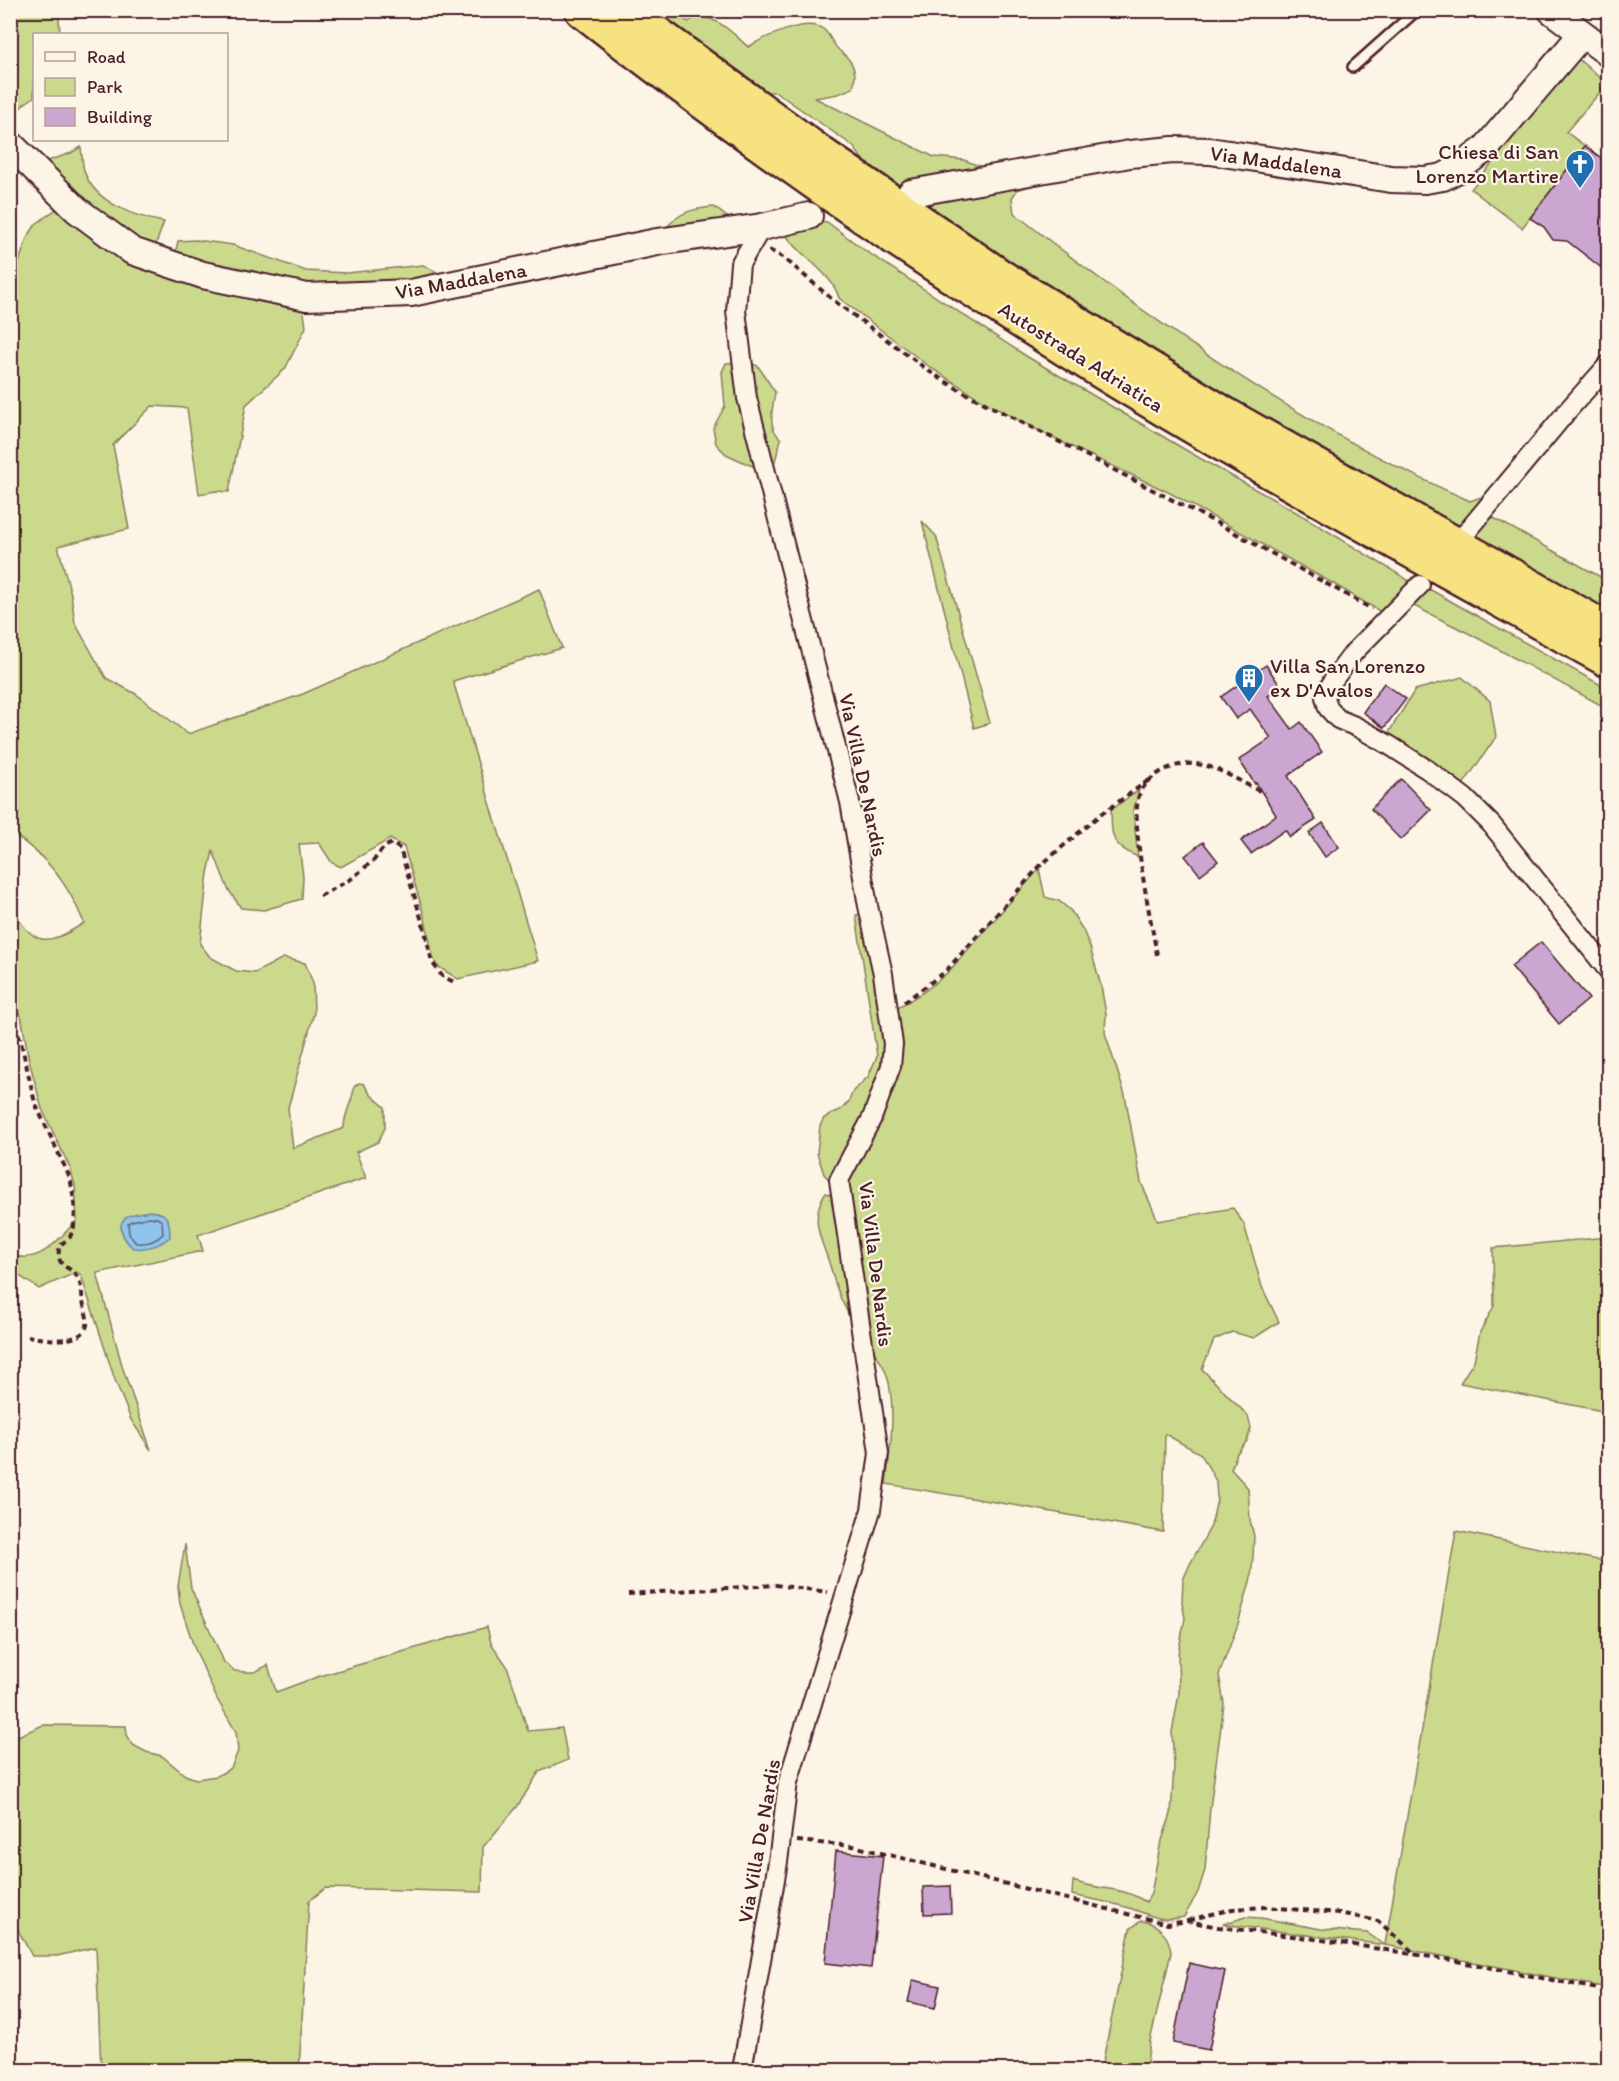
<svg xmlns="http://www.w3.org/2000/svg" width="1619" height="2081" font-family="Itim,sans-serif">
  <rect width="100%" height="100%" fill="#fcf5e5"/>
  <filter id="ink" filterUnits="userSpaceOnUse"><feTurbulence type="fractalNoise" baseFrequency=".0167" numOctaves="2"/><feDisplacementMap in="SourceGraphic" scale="12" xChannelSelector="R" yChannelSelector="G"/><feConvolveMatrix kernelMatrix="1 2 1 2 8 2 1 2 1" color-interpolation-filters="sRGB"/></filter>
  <g filter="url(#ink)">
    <g fill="#cbd98d" stroke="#8a7c5c" stroke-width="1.5">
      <path d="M11 10 56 11 59 19 60 34H34V97L24 104 17 112 11 111Z"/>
      <path d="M654 11H674L688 22C709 7 734 34 748 47 763 38 806 17 823 29 831 35 832 45 840 51 853 61 858 72 853 88L838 94 815 98 934 157 964 160 987 169 898 188 865 163 853 146 776 92H768Z"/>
      <path d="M1577 58 1607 84 1566 132 1585 146 1522 228 1471 189Z"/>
      <path d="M81 147C82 154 82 163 84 170 93 202 135 217 164 222L153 252 135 249 42 163 71 153Z"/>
      <path d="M1154 162 1059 177 1017 190 1012 198 1014 213C1155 324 1305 429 1470 501L1490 494 1459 530 1151 354 908 197Z"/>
      <path d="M59 207 71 220 303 306 306 327 285 369 246 405 229 492 216 491 199 494 187 408 152 406 113 445 129 529 58 546 71 594 75 623 106 678 136 694 188 734 303 694 539 589 562 648 453 681 538 961 458 979 437 966 433 957 425 919 404 847 390 839 341 867 332 863 319 843 299 844 303 877 302 899 264 910 241 908 228 889 213 851 208 873 200 944 210 957 236 971 255 973 283 958 305 963 313 983 314 1013 288 1108 293 1148 344 1128C344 1112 353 1102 354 1087L359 1083 364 1084 370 1094 385 1107V1128L378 1142 356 1152 366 1178 198 1235 203 1251 97 1273 123 1369 151 1450 131 1420 115 1380 81 1275 77 1272 39 1289 15 1273 11 1276V1255C41 1265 59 1239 77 1220L75 1185 70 1168 42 1109 29 1060 21 1015 11 1003 10 905C33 946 45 948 84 923 68 883 47 856 10 832V337L17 312 14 277 27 238 36 224Z"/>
      <path d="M714 207 735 223 666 228C681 211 692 209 714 207Z"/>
      <path d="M818 221 827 222 867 252 1026 356 1196 456 1303 516 1418 586 1386 615 1332 583 1170 493 1053 438 988 404 931 368 839 298C832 273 801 257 786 235L788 232Z"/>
      <path d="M196 240 233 245 306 271 347 273 423 265 437 272 440 281 307 295 174 259 178 241Z"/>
      <path d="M748 362 758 366 775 392C773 409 766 426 781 439L774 465 759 469 726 454 716 444 713 428 725 406 722 372 726 363Z"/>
      <path d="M1492 517 1608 581V616L1472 539Z"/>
      <path d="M922 521 936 536 990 723 974 728Z"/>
      <path d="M1429 589 1608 689V709L1472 635 1412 605Z"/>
      <path d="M1462 677 1490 701 1496 737 1460 789 1386 737 1415 690Z"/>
      <path d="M1139 790 1133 812 1138 857C1110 845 1112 838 1111 810Z"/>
      <path d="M1039 869 1045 897 1059 901 1071 911 1083 930 1090 947 1101 986 1106 1014 1105 1033 1125 1095 1141 1182 1158 1221 1233 1208 1244 1224 1262 1287 1279 1322 1254 1338 1232 1332 1214 1340 1202 1369 1248 1416 1251 1428 1247 1441 1237 1453 1231 1469 1248 1488 1250 1520 1254 1536 1253 1557 1251 1578 1238 1624 1219 1675 1224 1704 1210 1808 1205 1870 1198 1892 1184 1917C1159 1923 1152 1915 1129 1908 1110 1902 1090 1899 1072 1895L1073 1881C1099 1891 1120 1885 1146 1902L1151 1894 1160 1846 1171 1814 1174 1766 1172 1732 1179 1694 1178 1654 1185 1618 1182 1602 1183 1580 1190 1564 1211 1526 1217 1500 1216 1481 1201 1454 1165 1434 1163 1532 1019 1506 886 1484C890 1453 898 1397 884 1368 881 1361 875 1354 871 1348L849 1185 856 1162 880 1118 892 1010C915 999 933 987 950 970Z"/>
      <path d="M864 913 884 1016 885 1065 870 1106 831 1182 824 1174 817 1153 820 1126 824 1118 842 1109 849 1101 853 1091 868 1077 877 1056 856 915Z"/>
      <path d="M825 1193 835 1196 855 1325C843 1307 836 1289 831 1269 823 1241 808 1222 825 1193Z"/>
      <path d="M1608 1237V1412L1460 1383 1474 1361 1480 1332 1494 1306 1493 1248Z"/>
      <path d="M1456 1531 1608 1562V1988L1385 1945 1223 1924 1245 1917 1261 1918 1321 1929 1367 1933 1385 1945Z"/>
      <path d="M185 1544 191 1588 224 1662 235 1671 245 1672H255L268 1665 276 1692 317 1677 487 1627 491 1643 507 1666 528 1731 562 1728 568 1760 539 1772 517 1807 483 1847 482 1892 326 1888 309 1901 299 2070H101L96 1947 57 1956H32L11 1917V1739L43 1725 126 1726 127 1735 133 1745 146 1752 162 1756 185 1775 196 1779 217 1776 231 1768 238 1751 236 1732 217 1699 194 1647 180 1604 178 1586Z"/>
      <path d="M1141 1921C1158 1922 1170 1937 1171 1953L1150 2041 1146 2070H1101L1130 1929Z"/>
    </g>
    <path fill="#8fc4ed" stroke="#73829f" stroke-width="1.5" d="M149 1211C168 1212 170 1219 170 1237 159 1246 147 1250 133 1248 126 1242 115 1227 125 1218 130 1213 142 1213 149 1211Z"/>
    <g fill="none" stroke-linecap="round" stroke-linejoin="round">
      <path stroke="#666179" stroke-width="1.5" d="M149 1217 157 1218 162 1221 163 1234C156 1241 146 1244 136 1243L129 1234 128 1223 132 1221Z"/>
    </g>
    <g fill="#cba6d0" stroke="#4a1f2b" stroke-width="1.5">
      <path d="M1585 146 1608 163V273L1567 241 1553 240 1544 227 1530 218Z"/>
      <path d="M1266 665 1281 687 1268 696 1292 729 1301 722 1322 752 1288 776 1316 820 1290 837 1285 830 1251 854 1241 841 1276 815 1256 783 1255 784 1239 760 1271 738 1250 709 1236 719 1221 697Z"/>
      <path d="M1384 683 1406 699 1384 728 1363 712Z"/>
      <path d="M1401 779 1431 810 1401 840 1371 809Z"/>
      <path d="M1323 823 1339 847 1325 857 1309 833Z"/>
      <path d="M1203 842 1218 861 1200 875 1185 856Z"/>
      <path d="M1541 942 1589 999 1559 1024 1511 966Z"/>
      <path d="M836 1851 883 1856 871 1968 825 1963Z"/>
      <path d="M950 1886 951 1913 924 1914 923 1887Z"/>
      <path d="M1189 1963 1225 1971 1209 2050 1173 2043Z"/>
      <path d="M913 1980 940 1986 935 2008 908 2002Z"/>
    </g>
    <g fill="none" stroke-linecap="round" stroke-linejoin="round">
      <g stroke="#4a1f2b" stroke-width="14">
        <path id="lane" d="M1353 67 1417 10"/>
      </g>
      <g stroke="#4a1f2b" stroke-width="22">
        <g id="street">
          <path d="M1465 534 1569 409 1608 365"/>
          <path d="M1420 585 1354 652 1333 680 1325 697 1328 708 1338 719 1357 727 1389 745 1428 770 1465 798 1491 824 1608 970"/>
          <path d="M742 2070 778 1862 788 1782 871 1510 879 1453 839 1180 872 1118 891 1066 893 1044 883 974 868 906 850 802 747 398 736 311 740 264 762 227"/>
        </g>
      </g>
      <g stroke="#4a1f2b" stroke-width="30">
        <g id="secondary">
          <path d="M1551 10 1608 53"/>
          <path d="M10 144 77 210 132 251 203 275 307 297 411 293 657 242 762 227 809 216"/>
          <path d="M911 193 1130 154 1173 150 1210 151 1391 179 1425 180 1443 177 1458 169 1485 149 1582 34"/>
        </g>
      </g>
      <g stroke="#4a1f2b" stroke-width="38">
        <g id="highway">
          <path d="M582 10C783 167 994 311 1214 439 1344 515 1477 587 1608 660"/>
          <path d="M625 10 823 155 1003 278 1226 415 1608 630"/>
        </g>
      </g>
      <g stroke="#4a1f2b" stroke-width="4" stroke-dasharray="6 4.5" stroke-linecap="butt">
        <path d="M769 250 784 258 833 300 933 374 963 392 1219 524 1372 609"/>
        <path d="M320 896 351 879 374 860 384 847 392 843 400 849 425 931 432 962 442 976 454 982"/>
        <path d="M1157 955C1152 924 1128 817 1140 793 1150 773 1175 762 1197 764 1220 767 1243 784 1264 793"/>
        <path d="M904 1002 945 972 1040 866 1096 818 1149 780"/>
        <path d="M10 1014 20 1038 35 1103 70 1178 72 1188 75 1208 74 1227 70 1237 59 1246C57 1270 66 1263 76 1275 81 1281 82 1295 83 1302 85 1309 88 1318 87 1325 83 1346 42 1339 28 1336"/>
        <path d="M628 1594 776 1585 828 1592"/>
        <path d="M797 1841 853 1846 1168 1924 1188 1921 1218 1927 1309 1938 1451 1960 1608 1991"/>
        <path d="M1189 1920 1232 1909 1266 1907 1339 1913 1378 1921 1415 1954"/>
      </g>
      <use href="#lane" stroke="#fcf5e5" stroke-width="9"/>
      <use href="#street" stroke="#fcf5e5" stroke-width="18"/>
      <use href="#secondary" stroke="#fcf5e5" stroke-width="26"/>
      <use href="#highway" stroke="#f7e281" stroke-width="33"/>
    </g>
  </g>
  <defs>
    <g id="church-pin" transform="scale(1.5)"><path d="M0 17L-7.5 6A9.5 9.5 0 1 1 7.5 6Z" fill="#1f6fb2" stroke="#fcf5e5"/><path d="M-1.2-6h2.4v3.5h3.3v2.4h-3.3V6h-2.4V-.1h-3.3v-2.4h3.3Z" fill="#fff"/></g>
    <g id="building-pin" transform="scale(1.5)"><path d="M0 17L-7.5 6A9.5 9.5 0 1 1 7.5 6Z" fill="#1f6fb2" stroke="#fcf5e5"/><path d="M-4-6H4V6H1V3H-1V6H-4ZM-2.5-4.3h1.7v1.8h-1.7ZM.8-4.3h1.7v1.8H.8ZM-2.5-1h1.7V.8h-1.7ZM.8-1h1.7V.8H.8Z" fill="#fff"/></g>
  </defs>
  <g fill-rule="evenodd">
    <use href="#church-pin" x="1580" y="164"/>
    <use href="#building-pin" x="1249" y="678"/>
  </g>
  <g text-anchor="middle" stroke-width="4.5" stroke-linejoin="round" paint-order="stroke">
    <g font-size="21" fill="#4a1f2b" stroke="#fcf5e5" text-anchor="end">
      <text x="1559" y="159">Chiesa di San<tspan x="1559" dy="24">Lorenzo Martire</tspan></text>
      <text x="1270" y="673" text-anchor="start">Villa San Lorenzo<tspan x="1270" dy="24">ex D'Avalos</tspan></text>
    </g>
    <g font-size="21" fill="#4a1f2b" stroke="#fcf5e5">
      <text transform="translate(1276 162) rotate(8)" y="7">Via Maddalena</text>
      <text transform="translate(461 281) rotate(-10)" y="7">Via Maddalena</text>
      <text transform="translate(1081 357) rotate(32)" y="7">Autostrada Adriatica</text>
      <text transform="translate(863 775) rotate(78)" y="7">Via Villa De Nardis</text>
      <text transform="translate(876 1264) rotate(83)" y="7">Via Villa De Nardis</text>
      <text transform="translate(759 1841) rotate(-80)" y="7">Via Villa De Nardis</text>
    </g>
  </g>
  <rect width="1619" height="2081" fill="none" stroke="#fcf5e5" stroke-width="36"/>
  <rect x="18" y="18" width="1583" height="2045" fill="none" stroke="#4a1f2b" stroke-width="2" filter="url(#ink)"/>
  <rect x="33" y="33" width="195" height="108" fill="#fcf5e5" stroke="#b59f9b" stroke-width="1.5"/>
  <rect x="45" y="52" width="30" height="9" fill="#fcf5e5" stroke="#b59f9b" stroke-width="1.5"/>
  <text x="87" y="63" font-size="18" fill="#4a1f2b">Road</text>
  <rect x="45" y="78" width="30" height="18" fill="#cbd98d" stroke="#b59f9b" stroke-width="1.5"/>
  <text x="87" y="93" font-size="18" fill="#4a1f2b">Park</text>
  <rect x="45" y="108" width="30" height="18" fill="#cba6d0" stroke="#b59f9b" stroke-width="1.5"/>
  <text x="87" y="123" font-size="18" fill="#4a1f2b">Building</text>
</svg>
